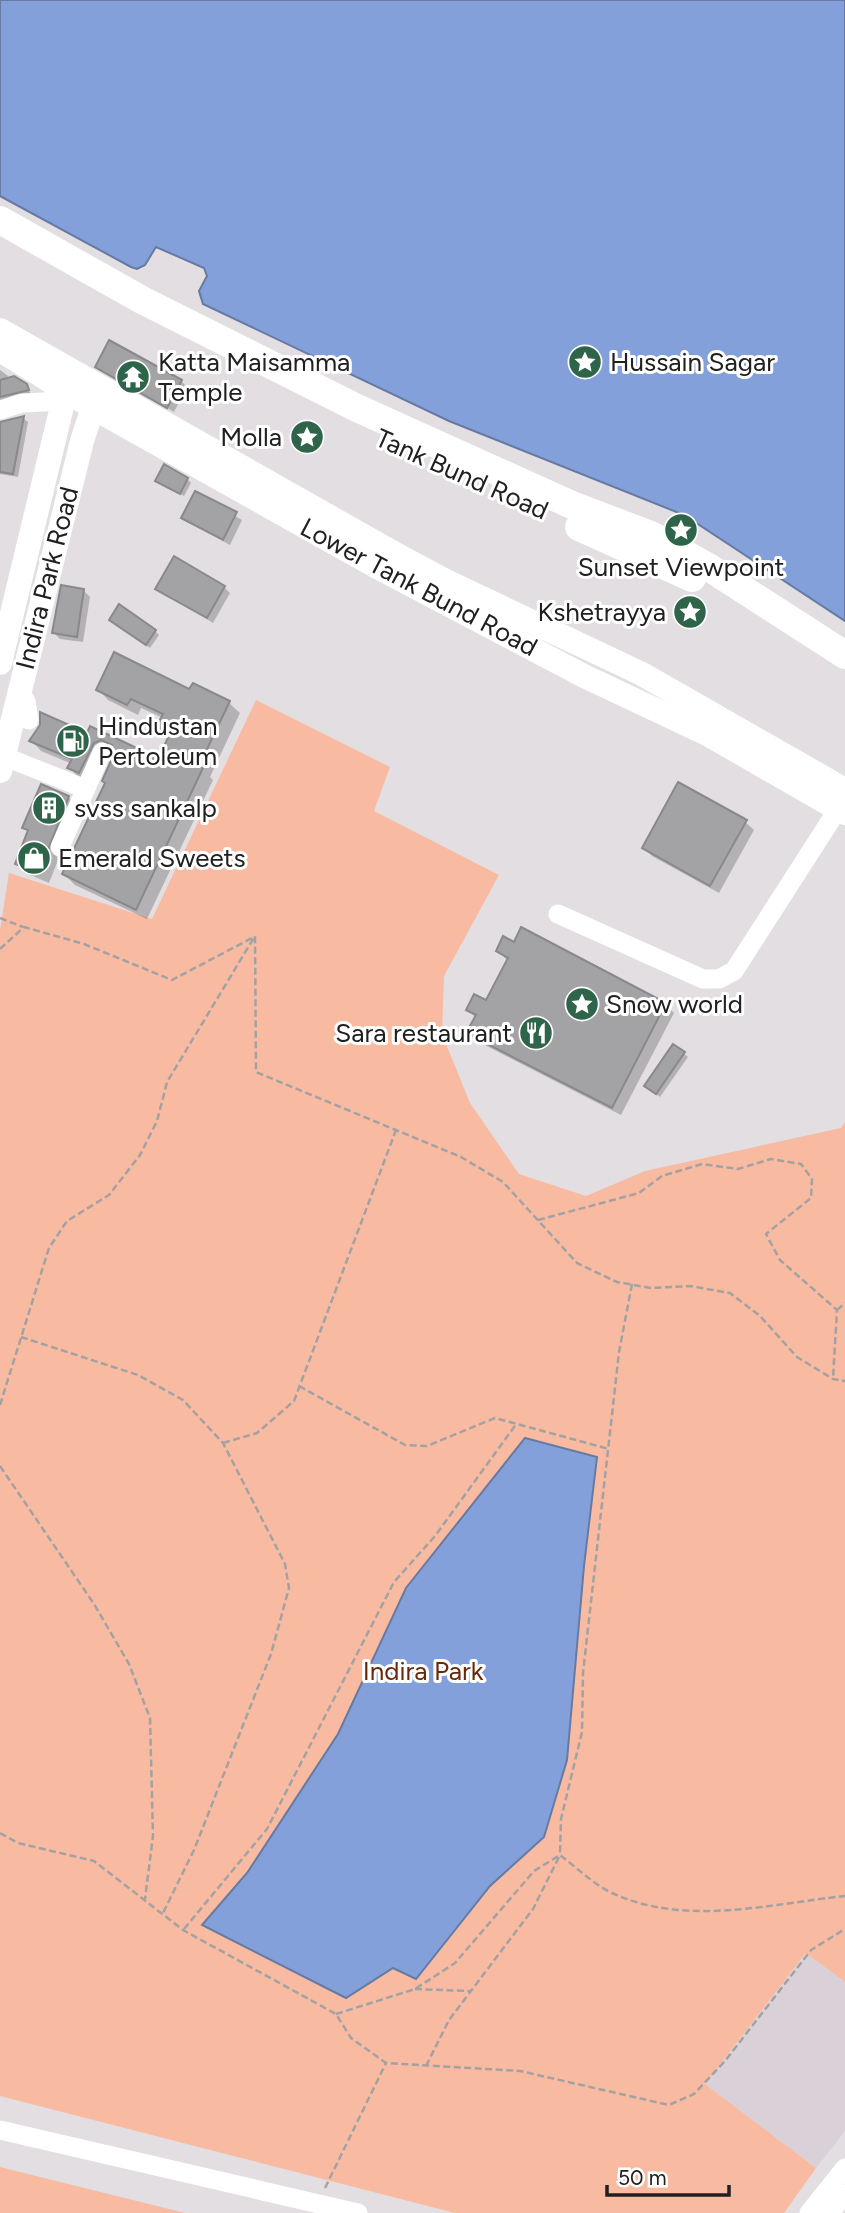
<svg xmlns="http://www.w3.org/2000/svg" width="845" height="2213" font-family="Figtree,sans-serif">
  <rect width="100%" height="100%" fill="#e2dee1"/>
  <path fill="#dad0d8" d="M807 1953 845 1982V2131L816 2168 705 2084Z"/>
  <g fill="#f8bba2">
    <path d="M256 700 390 767 374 811 499 875 444 976 442 1034 470 1103 519 1174 586 1196 645 1171 841 1128 845 1122V1982L806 1953 705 2084 816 2168 784 2213H455L0 2096V930L9 873 152 919Z"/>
    <path d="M0 2167 185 2213H0Z"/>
  </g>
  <g fill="#84a0da" stroke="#667aa2" stroke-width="2">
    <path d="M0 0H845V621L684 515 449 421 203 304 199 291 207 276 204 268 156 247 145 265 137 269 131 267 0 196Z"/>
    <path d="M525 1438 597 1457 584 1566 567 1760 544 1837 490 1886 416 1979 393 1968 346 1998 202 1925 247 1873 338 1734 406 1588Z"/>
  </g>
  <g fill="#0003">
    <path d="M97 366 181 381 187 387 174 412Z"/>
    <path d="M0 370 8 376 5 381 26 386 32 395 0 404Z"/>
    <path d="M23 418 28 422 18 477 0 474V423Z"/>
    <path d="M187 479 191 483 184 496 157 481Z"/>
    <path d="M195 493 242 520 230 545 183 518Z"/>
    <path d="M224 587 230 593 213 623 158 588Z"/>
    <path d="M84 591 90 597 83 642 60 639 54 633Z"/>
    <path d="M115 623 155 631 159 635 150 648Z"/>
    <path d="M98 689 190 692 229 703 240 713 210 777 213 780 147 919 75 885 64 874 107 784 116 751 106 752 80 779 70 768 72 764 41 751 31 740 87 736 91 728 159 761 168 740 158 729 163 718 141 708 138 715 108 700Z"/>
    <path d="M68 797 79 807 49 883 28 874 17 864 29 832 24 827Z"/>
    <path d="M745 822 754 830 719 893 652 856 644 848Z"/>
    <path d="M522 930 665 1004 674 1013 621 1115 477 1041 469 1032 476 1018 468 1009 487 1002 508 961 498 951 514 944Z"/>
    <path d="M684 1054 688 1057 660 1097 650 1089Z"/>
  </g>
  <g fill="#a3a3a6" stroke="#89888c" stroke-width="2">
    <path d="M109 340 182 380 167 408 95 367Z"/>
    <path d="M14 376 27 384 29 390 0 397V380Z"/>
    <path d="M24 416 13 474 0 472V422Z"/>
    <path d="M164 464 188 478 180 494 155 481Z"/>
    <path d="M195 491 237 512 223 540 181 518Z"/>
    <path d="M174 556 225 586 207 618 155 589Z"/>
    <path d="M61 585 84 589 77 637 52 633Z"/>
    <path d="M119 604 156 630 146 645 109 620Z"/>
    <path d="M114 652 189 689 193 683 230 701 199 766 203 768 136 910 62 874 105 783 102 781 113 756 112 745 101 740 94 743 79 773 67 768 72 759 29 741 40 725V712L87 733 90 726 158 758 169 736 155 729 163 714 131 699 127 705 96 690Z"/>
    <path d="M678 782 747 820 710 886 642 848Z"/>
    <path d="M41 784 69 796 39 873 15 864 28 830 22 828Z"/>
    <path d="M521 927 666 1003 612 1108 466 1033 476 1015 466 1010 474 994 486 1000 508 958 496 951 503 936 514 942Z"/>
    <path d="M673 1044 685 1052 656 1094 644 1086Z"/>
  </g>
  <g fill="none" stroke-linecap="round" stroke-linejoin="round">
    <g stroke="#a4a1a3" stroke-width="2.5" stroke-dasharray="7 3.5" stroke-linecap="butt">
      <path d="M0 918 23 927"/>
      <path d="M0 949 24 927 84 944 172 980 254 937"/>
      <path d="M538 1220 639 1193 662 1176 702 1164 738 1169 771 1159 801 1164 812 1179 811 1198 766 1234 780 1260 837 1310 833 1379"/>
      <path d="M632 1284 619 1352 583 1673 582 1732 561 1819 560 1855C576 1867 593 1884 612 1893 686 1927 768 1904 845 1896"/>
      <path d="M837 1310 845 1303"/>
      <path d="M21 1337 138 1375 183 1400 223 1443 285 1564 289 1588 271 1654 194 1850 163 1913"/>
      <path d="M299 1386 405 1445 427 1446 495 1418 609 1449"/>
      <path d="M0 1405 49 1248 67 1221 109 1195 140 1155 157 1121 167 1082 255 936 256 1072 461 1157 503 1182 577 1263 617 1282 651 1288 690 1286 730 1293 760 1316 797 1357 833 1379 845 1381"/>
      <path d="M223 1443 257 1433 294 1401 396 1130"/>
      <path d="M0 1466 94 1604 129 1664 150 1718 153 1836 145 1899"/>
      <path d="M0 1833 18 1843 94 1861 183 1930 336 2014 351 2038 386 2063 520 2071 669 2105 694 2094 725 2061 811 1950 845 1929"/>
      <path d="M184 1929 267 1829 394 1582 435 1536 517 1423"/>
      <path d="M415 1989 470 1991"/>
      <path d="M336 2014 415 1989 455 1963 534 1871 560 1855"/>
      <path d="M426 2066 449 2020 533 1909 559 1857"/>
      <path d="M325 2188 386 2063"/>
    </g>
    <g stroke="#fff" stroke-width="19">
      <path d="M0 410 22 403 64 401"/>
      <path d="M19 691 26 701 29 720"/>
      <path d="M3 756 86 789"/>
      <path d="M60 847 102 752"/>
      <path d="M558 914 703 979H719L734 971 838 809"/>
      <path d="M0 2130 358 2213"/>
      <path d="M809 2213 845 2168"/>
      <path d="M830 2213 845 2194"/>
    </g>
    <g stroke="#fff" stroke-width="24">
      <path d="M0 330 390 551 446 581 642 674 845 790"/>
      <path d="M0 350 92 407 379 568 584 676 709 735 845 813"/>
      <path d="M0 663 66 390 74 376"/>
      <path d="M0 771 82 441 98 392"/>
    </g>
    <g stroke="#fff" stroke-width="28">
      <path d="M0 220 142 300 357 408 572 505 651 535 710 568 845 655"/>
      <path d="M579 527 692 578"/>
    </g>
  </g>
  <defs>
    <g id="sight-disc" transform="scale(1.75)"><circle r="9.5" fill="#2e6449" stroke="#fff"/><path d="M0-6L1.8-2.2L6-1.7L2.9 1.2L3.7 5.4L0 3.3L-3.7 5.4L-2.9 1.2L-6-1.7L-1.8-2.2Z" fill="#fff"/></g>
    <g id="temple-disc" transform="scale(1.75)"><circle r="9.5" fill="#2e6449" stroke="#fff"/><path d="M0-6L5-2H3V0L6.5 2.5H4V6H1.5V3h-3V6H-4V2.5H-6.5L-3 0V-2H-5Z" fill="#fff"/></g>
    <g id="fuel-disc" transform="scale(1.75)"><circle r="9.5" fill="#2e6449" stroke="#fff"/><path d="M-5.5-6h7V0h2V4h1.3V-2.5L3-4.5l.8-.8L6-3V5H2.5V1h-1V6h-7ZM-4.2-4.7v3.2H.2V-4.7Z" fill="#fff"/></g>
    <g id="building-disc" transform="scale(1.75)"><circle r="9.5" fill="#2e6449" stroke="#fff"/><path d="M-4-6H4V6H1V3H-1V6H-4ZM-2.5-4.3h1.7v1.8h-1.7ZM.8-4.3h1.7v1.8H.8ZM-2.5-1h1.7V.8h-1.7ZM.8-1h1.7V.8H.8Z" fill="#fff"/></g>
    <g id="shop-disc" transform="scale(1.75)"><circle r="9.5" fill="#2e6449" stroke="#fff"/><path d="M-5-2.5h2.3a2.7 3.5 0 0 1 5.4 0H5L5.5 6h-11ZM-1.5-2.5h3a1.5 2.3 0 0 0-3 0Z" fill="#fff"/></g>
    <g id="restaurant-disc" transform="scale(1.75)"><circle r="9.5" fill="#2e6449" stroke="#fff"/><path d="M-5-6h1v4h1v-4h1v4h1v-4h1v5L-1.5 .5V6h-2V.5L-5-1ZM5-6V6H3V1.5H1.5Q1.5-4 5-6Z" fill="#fff"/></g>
  </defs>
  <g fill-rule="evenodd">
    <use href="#sight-disc" x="585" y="362"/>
    <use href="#temple-disc" x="133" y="377"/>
    <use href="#sight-disc" x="307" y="437"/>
    <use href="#sight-disc" x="681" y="530"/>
    <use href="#sight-disc" x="690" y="612"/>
    <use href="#fuel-disc" x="73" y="741"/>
    <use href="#building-disc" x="49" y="808"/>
    <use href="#shop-disc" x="34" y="858"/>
    <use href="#sight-disc" x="582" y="1004"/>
    <use href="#restaurant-disc" x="536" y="1033"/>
  </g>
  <g text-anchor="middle" stroke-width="6" stroke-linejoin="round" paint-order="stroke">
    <g font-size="26" fill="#212021" stroke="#fff" text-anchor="start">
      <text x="158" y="371">Katta Maisamma<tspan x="158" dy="30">Temple</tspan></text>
      <text x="610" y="371">Hussain Sagar</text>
      <text x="282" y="446" text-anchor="end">Molla</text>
      <text x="681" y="576" text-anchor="middle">Sunset Viewpoint</text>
      <text x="666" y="621" text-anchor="end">Kshetrayya</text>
      <text x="98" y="735">Hindustan<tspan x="98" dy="30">Pertoleum</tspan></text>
      <text x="74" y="817">svss sankalp</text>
      <text x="58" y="867">Emerald Sweets</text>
      <text x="606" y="1013">Snow world</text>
      <text x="512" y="1042" text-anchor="end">Sara restaurant</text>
    </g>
    <g font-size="26" fill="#212021" stroke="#fff">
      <text transform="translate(462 474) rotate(24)" y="9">Tank Bund Road</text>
      <text transform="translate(47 578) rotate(-76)" y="9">Indira Park Road</text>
      <text transform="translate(419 587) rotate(28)" y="9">Lower Tank Bund Road</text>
    </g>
    <g font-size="26" fill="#67290a" stroke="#fff">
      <text x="423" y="1680">Indira Park</text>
    </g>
  </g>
  <path d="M607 2185v10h122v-10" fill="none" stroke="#212021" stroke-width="3.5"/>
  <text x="618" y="2185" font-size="21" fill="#212021" stroke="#ffffff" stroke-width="5" paint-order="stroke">50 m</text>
</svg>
